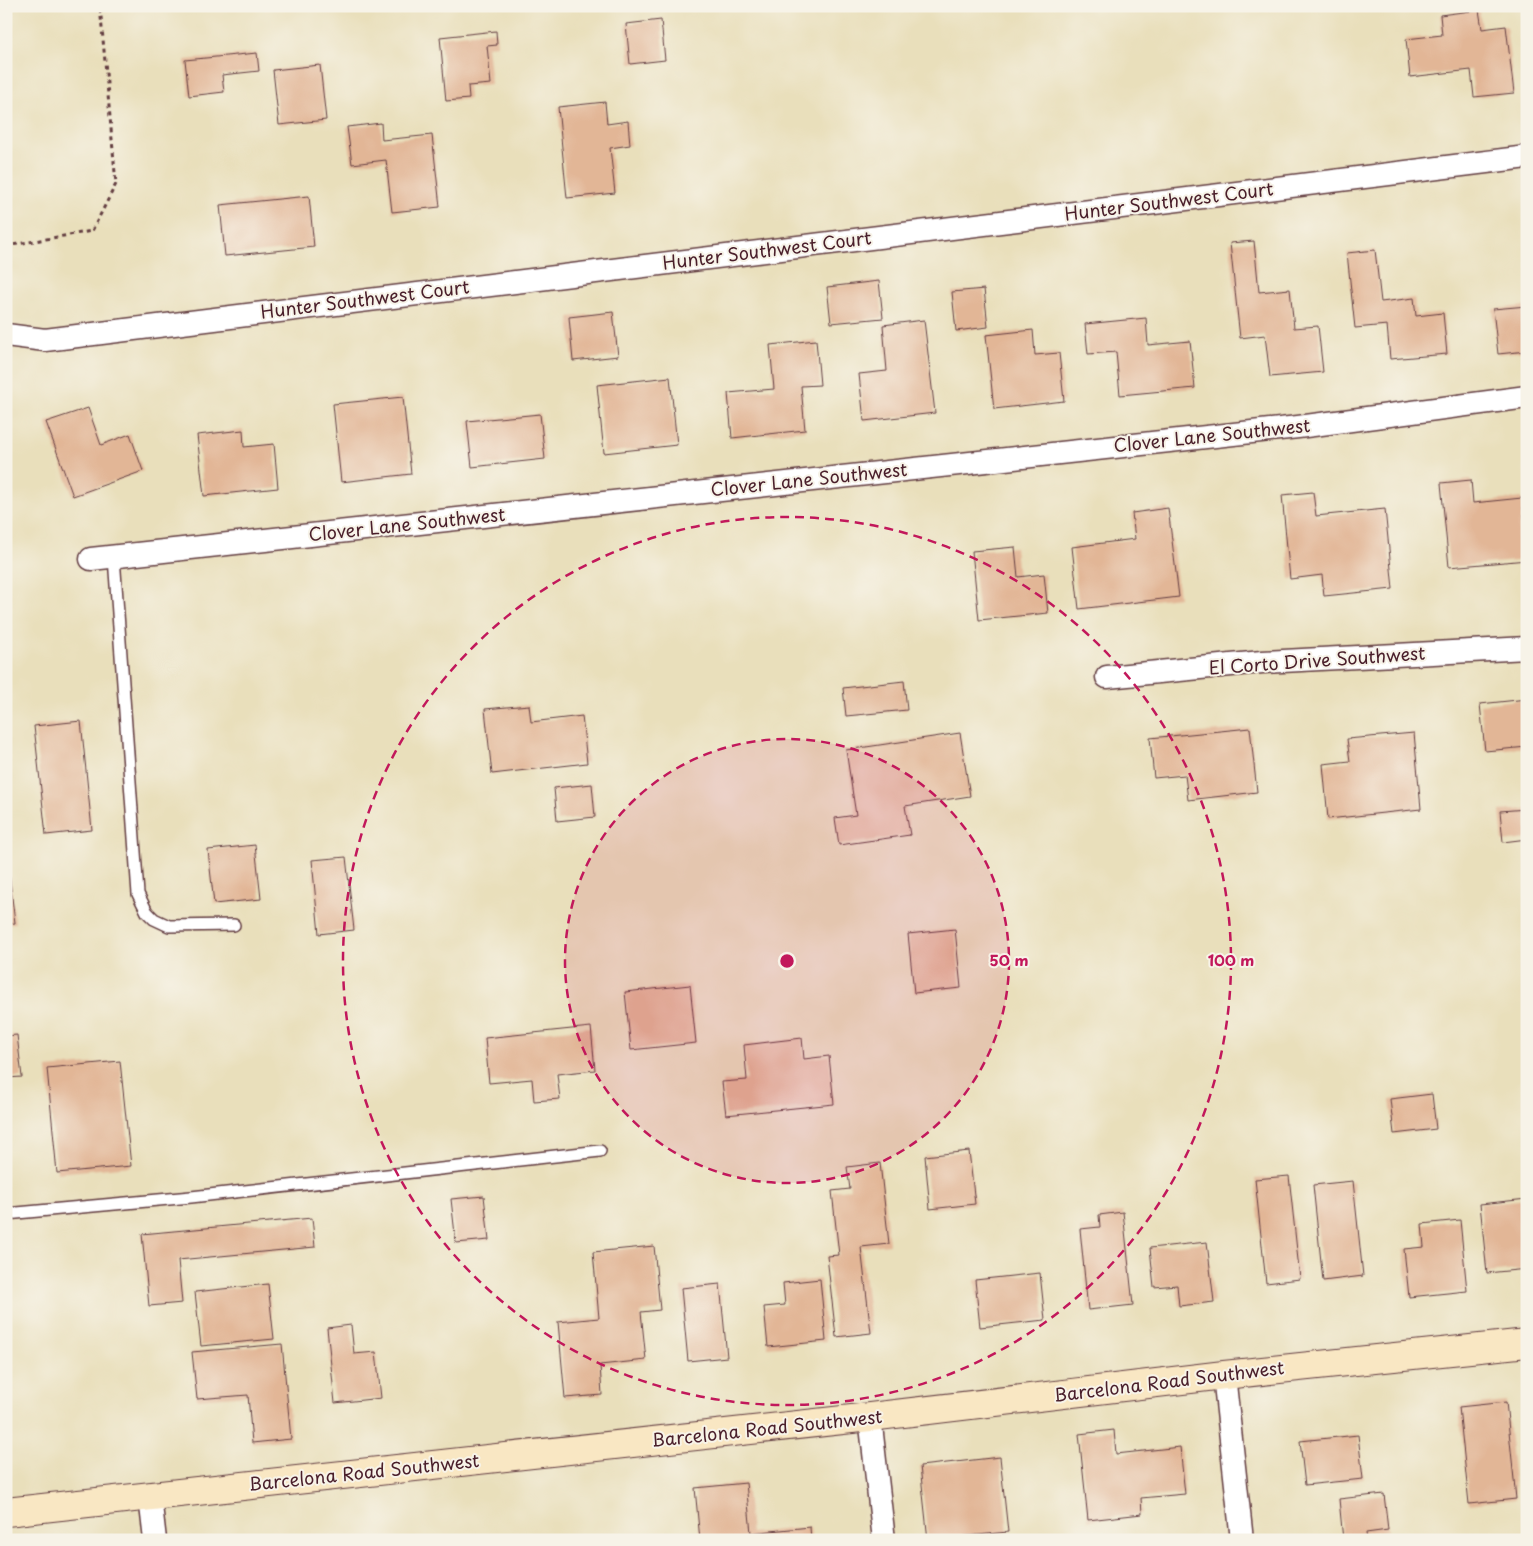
<svg xmlns="http://www.w3.org/2000/svg" width="1533" height="1546" font-family="'Playpen Sans',sans-serif">
  <rect width="100%" height="100%" fill="#f7f3e8"/>
  <filter id="ink" filterUnits="userSpaceOnUse"><feTurbulence type="fractalNoise" baseFrequency=".02" numOctaves="2"/><feDisplacementMap in="SourceGraphic" scale="10" xChannelSelector="R" yChannelSelector="G"/><feConvolveMatrix kernelMatrix="1 2 1 2 8 2 1 2 1" color-interpolation-filters="sRGB"/></filter>
  <filter id="wash" filterUnits="userSpaceOnUse"><feTurbulence type="fractalNoise" baseFrequency=".0096" numOctaves="4" result="noise"/><feDisplacementMap in="SourceGraphic" scale="20" xChannelSelector="R" yChannelSelector="G"/><feGaussianBlur stdDeviation="1.12" result="paint"/><feColorMatrix in="noise" values="0 0 0 0 0 0 0 0 0 0 0 0 0 0 0 0 0 1.4 0 .05"/><feComposite in="paint" operator="in"/></filter>
  <g filter="url(#wash)">
    <rect width="100%" height="100%" fill="#e9dfbb"/>
    <g id="blocks">
      <g fill="#e2b696">
        <path d="M1479 10 1482 29 1506 26 1514 93 1474 97 1471 70 1410 77 1406 39 1442 35 1440 15Z"/>
        <path d="M661 20 665 60 630 64 626 24Z"/>
        <path d="M496 31 497 45 487 46 491 84 468 86 469 99 446 101 440 37Z"/>
        <path d="M257 53 259 71 222 75 224 92 189 96 185 60Z"/>
        <path d="M320 65 326 120 279 125 273 70Z"/>
        <path d="M605 102 607 124 628 121 630 145 610 148 615 193 567 198 558 107Z"/>
        <path d="M381 123 382 140 432 135 440 207 392 212 386 160 352 164 347 127Z"/>
        <path d="M309 196 314 247 225 256 220 205Z"/>
        <path d="M1254 241 1259 292 1290 289 1294 328 1318 326 1323 372 1270 377 1265 335 1240 338 1230 243Z"/>
        <path d="M1375 250 1381 302 1414 298 1416 316 1443 313 1447 354 1390 359 1387 325 1355 328 1347 253Z"/>
        <path d="M879 281 883 318 831 323 827 287Z"/>
        <path d="M984 289 988 327 956 331 952 292Z"/>
        <path d="M1527 306V351L1498 354 1493 309Z"/>
        <path d="M613 312 618 356 573 361 569 317Z"/>
        <path d="M1146 318 1148 345 1190 341 1195 388 1120 395 1116 352 1088 354 1085 324Z"/>
        <path d="M924 320 935 413 864 421 859 374 887 371 883 325Z"/>
        <path d="M1033 330 1035 355 1059 353 1064 401 994 409 986 335Z"/>
        <path d="M816 340 820 385 801 386 805 430 732 438 728 393 774 389 770 345Z"/>
        <path d="M670 377 677 445 604 453 597 385Z"/>
        <path d="M403 397 411 474 341 482 333 404Z"/>
        <path d="M88 408 101 445 130 434 143 471 73 496 46 422Z"/>
        <path d="M540 414 545 459 472 467 467 421Z"/>
        <path d="M243 430 244 447 274 444 278 488 204 496 197 435Z"/>
        <path d="M1471 480 1473 503 1522 498 1527 542V560L1449 567 1441 483Z"/>
        <path d="M1313 492 1316 516 1385 509 1393 589 1324 596 1322 575 1290 579 1282 495Z"/>
        <path d="M1168 508 1179 597 1079 609 1072 547 1135 539 1132 513Z"/>
        <path d="M1015 547 1018 577 1044 574 1048 613 979 620 972 551Z"/>
        <path d="M904 681 907 710 846 716 843 688Z"/>
        <path d="M1527 699V747L1485 751 1480 704Z"/>
        <path d="M529 705 531 722 582 716 587 763 492 774 485 709Z"/>
        <path d="M81 721 92 830 46 835 34 726Z"/>
        <path d="M1250 728 1257 792 1188 800 1185 775 1154 778 1150 738Z"/>
        <path d="M960 733 970 796 905 806 910 835 839 845 835 818 856 815 846 750Z"/>
        <path d="M1414 733 1421 809 1328 819 1323 764 1350 761 1347 739Z"/>
        <path d="M592 784 595 817 557 821 554 788Z"/>
        <path d="M1527 809V839L1503 842 1500 811Z"/>
        <path d="M255 845 261 899 214 904 208 850Z"/>
        <path d="M346 857 354 930 319 934 312 860Z"/>
        <path d="M9 872 15 923 6 924V873Z"/>
        <path d="M955 929 961 988 914 993 908 934Z"/>
        <path d="M690 985 696 1043 631 1050 625 992Z"/>
        <path d="M591 1027 595 1070 557 1074 560 1099 534 1101 532 1079 489 1083 485 1038Z"/>
        <path d="M17 1035 22 1077 6 1078V1036Z"/>
        <path d="M802 1038 804 1059 829 1056 834 1104 726 1115 722 1082 747 1080 744 1045Z"/>
        <path d="M120 1061 131 1166 57 1173 47 1068Z"/>
        <path d="M1432 1094 1436 1129 1394 1134 1390 1099Z"/>
        <path d="M969 1151 975 1204 930 1209 925 1156Z"/>
        <path d="M880 1163 889 1244 861 1247 871 1333 836 1337 827 1256 839 1255 832 1191 850 1189 847 1167Z"/>
        <path d="M1289 1176 1300 1279 1266 1283 1255 1179Z"/>
        <path d="M1353 1181 1363 1276 1323 1281 1313 1185Z"/>
        <path d="M484 1196 489 1240 456 1243 451 1199Z"/>
        <path d="M1527 1199V1269L1487 1273 1480 1204Z"/>
        <path d="M1123 1212 1133 1305 1088 1310 1080 1229 1100 1227 1099 1215Z"/>
        <path d="M312 1218 315 1247 178 1260 182 1303 149 1306 142 1234Z"/>
        <path d="M1460 1220 1467 1291 1409 1297 1404 1249 1424 1247 1422 1224Z"/>
        <path d="M1207 1242 1214 1302 1179 1306 1177 1285 1154 1287 1150 1248Z"/>
        <path d="M654 1246 660 1310 641 1312 646 1360 600 1365 602 1395 565 1398 558 1322 599 1318 593 1252Z"/>
        <path d="M1040 1273 1045 1320 980 1327 975 1280Z"/>
        <path d="M820 1279 826 1341 768 1347 764 1307 785 1305 783 1283Z"/>
        <path d="M268 1284 274 1339 201 1346 195 1292Z"/>
        <path d="M720 1284 727 1357 688 1361 681 1288Z"/>
        <path d="M351 1325 354 1354 376 1352 381 1398 335 1403 327 1328Z"/>
        <path d="M282 1344 291 1439 252 1443 248 1395 197 1399 192 1352Z"/>
        <path d="M1506 1402 1516 1499 1469 1504 1459 1407Z"/>
        <path d="M1114 1430 1116 1454 1180 1447 1185 1494 1141 1498 1142 1514 1088 1520 1079 1434Z"/>
        <path d="M1358 1435 1363 1479 1305 1485 1300 1441Z"/>
        <path d="M1000 1457 1008 1532 928 1540 920 1466Z"/>
        <path d="M746 1483 751 1533 810 1527 811 1540H700L695 1488Z"/>
        <path d="M1384 1494 1388 1530 1366 1533 1367 1540H1343L1339 1499Z"/>
      </g>
    </g>
  </g>
  <g filter="url(#ink)">
    <use href="#blocks" fill-opacity="0" stroke="#623c41" stroke-width="1"/>
    <g fill="none" stroke-linecap="round" stroke-linejoin="round">
      <g stroke="#623c41" stroke-width="14">
        <g id="lane">
          <path d="M114 557 138 894 147 912 154 919 169 926 234 925"/>
          <path d="M6 1214 191 1197 600 1151"/>
        </g>
      </g>
      <g stroke="#623c41" stroke-width="25">
        <g id="street">
          <path d="M6 335 45 340 1527 157"/>
          <path d="M91 559 1298 427 1527 397"/>
          <path d="M1107 677 1262 662 1527 648"/>
          <path d="M1224 1375 1242 1540"/>
          <path d="M870 1417 884 1540"/>
          <path d="M150 1497 155 1540"/>
        </g>
      </g>
      <g stroke="#623c41" stroke-width="30">
        <path id="secondary" d="M6 1512 870 1417 1224 1375 1527 1343"/>
      </g>
      <path stroke="#623c41" stroke-width="3" stroke-dasharray="4 4" stroke-linecap="butt" d="M6 246 92 231 116 184 100 6"/>
      <use href="#lane" stroke="#fff" stroke-width="11"/>
      <use href="#street" stroke="#fff" stroke-width="22"/>
      <use href="#secondary" stroke="#f9e7c3" stroke-width="28"/>
    </g>
  </g>
  <circle cx="787" cy="961" r="222" fill="#c2185b" fill-opacity=".12"/>
  <g fill="none" stroke="#c2185b" stroke-width="2.5" stroke-dasharray="9 6">
    <circle cx="787" cy="961" r="222"/>
    <circle cx="787" cy="961" r="444"/>
  </g>
  <g text-anchor="middle" stroke-width="4" stroke-linejoin="round" paint-order="stroke">
    <g font-size="18" fill="#4a1f2b" stroke="#f7f3e8">
      <text transform="translate(1169 202) rotate(-7)" y="6">Hunter Southwest Court</text>
      <text transform="translate(767 251) rotate(-7)" y="6">Hunter Southwest Court</text>
      <text transform="translate(365 300) rotate(-7)" y="6">Hunter Southwest Court</text>
      <text transform="translate(1212 436) rotate(-6)" y="6">Clover Lane Southwest</text>
      <text transform="translate(809 480) rotate(-6)" y="6">Clover Lane Southwest</text>
      <text transform="translate(407 525) rotate(-6)" y="6">Clover Lane Southwest</text>
      <text transform="translate(1317 661) rotate(-4)" y="6">El Corto Drive Southwest</text>
      <text transform="translate(1169 1382) rotate(-7)" y="6">Barcelona Road Southwest</text>
      <text transform="translate(767 1429) rotate(-6)" y="6">Barcelona Road Southwest</text>
      <text transform="translate(364 1473) rotate(-6)" y="6">Barcelona Road Southwest</text>
    </g>
  </g>
  <circle cx="787" cy="961" r="8" fill="#c2185b" stroke="#f7f3e8" stroke-width="2.5"/>
  <g font-size="15" text-anchor="middle" font-weight="bold" fill="#c2185b" stroke="#f7f3e8" stroke-width="4" stroke-linejoin="round" paint-order="stroke">
    <text x="1009" y="966">50 m</text>
    <text x="1231" y="966">100 m</text>
  </g>
  <rect width="1533" height="1546" fill="none" stroke="#f7f3e8" stroke-width="25"/>
</svg>
